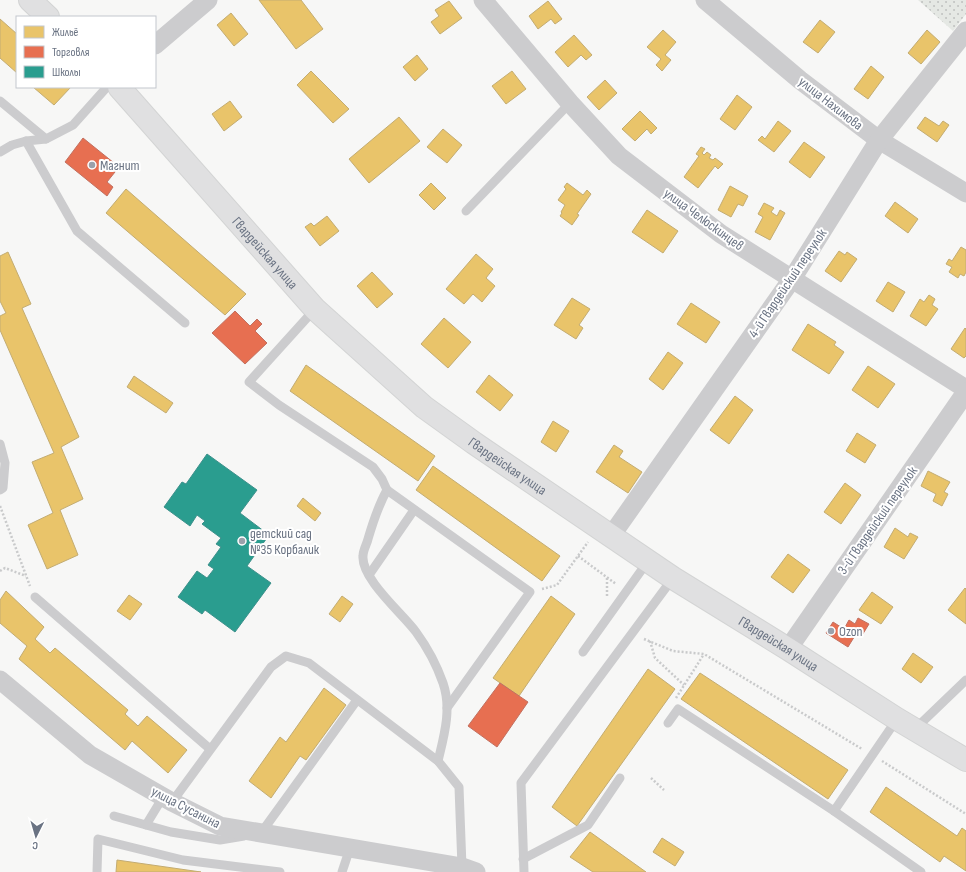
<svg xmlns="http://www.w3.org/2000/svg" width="966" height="872" font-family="'Sofia Sans Condensed',sans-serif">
  <defs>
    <pattern id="park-dots" width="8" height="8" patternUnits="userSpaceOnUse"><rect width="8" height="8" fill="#e5e8e4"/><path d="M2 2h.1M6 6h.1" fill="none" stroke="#bec0be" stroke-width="1.8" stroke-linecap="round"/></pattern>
  </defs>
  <rect width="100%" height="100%" fill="#f7f7f6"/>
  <path fill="url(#park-dots)" d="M918 0H966V14L953 31Z"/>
  <g fill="#e9c46a" stroke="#c3ac72">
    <path d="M259 0H301L323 29 296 49Z"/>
    <path d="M449 1 462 18 440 34 431 22 439 16 435 10Z"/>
    <path d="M548 1 562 19 555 24 551 19 538 29 529 16Z"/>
    <path d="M231 13 248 34 234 46 217 25Z"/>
    <path d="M0 19 17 34V73L0 58Z"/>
    <path d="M820 20 835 32 818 53 803 42Z"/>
    <path d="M663 30 676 42 665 55 671 60 662 71 656 65 661 59 647 47Z"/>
    <path d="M927 30 940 42 921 64 908 53Z"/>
    <path d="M574 35 592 55 586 60 581 55 568 67 555 52Z"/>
    <path d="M417 55 428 69 415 81 403 67Z"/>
    <path d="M871 66 884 77 868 99 854 89Z"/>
    <path d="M311 71 349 109 333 123 297 85Z"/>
    <path d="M512 71 526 89 506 104 492 86Z"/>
    <path d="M605 80 617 93 599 110 587 97Z"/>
    <path d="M33 87H71L54 105Z"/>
    <path d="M737 95 752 107 735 130 720 119Z"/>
    <path d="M230 101 242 117 224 131 212 114Z"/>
    <path d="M640 111 657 128 651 134 647 129 635 141 622 129Z"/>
    <path d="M399 117 420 141 369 183 349 159Z"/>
    <path d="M925 117 939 126 943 121 949 125 937 142 917 128Z"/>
    <path d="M778 121 791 131 774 152 758 140 762 136 765 139Z"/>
    <path d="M443 129 462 145 447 163 427 147Z"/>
    <path d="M804 142 825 157 810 178 789 162Z"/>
    <path d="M701 147 705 149 702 153 704 155 707 152 711 155 709 158 713 160 715 158 723 164 718 169 715 166 698 188 684 177 699 156 696 154Z"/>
    <path d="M431 183 446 198 434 210 419 195Z"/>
    <path d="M567 183 583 195 587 190 591 194 577 214 579 215 572 225 560 216 562 213 561 212 565 205 558 200 566 189 564 187Z"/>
    <path d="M730 186 748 196 743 206 738 204 731 217 718 210Z"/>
    <path d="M126 189 246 294 225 315 106 213Z"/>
    <path d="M895 202 918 219 908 233 885 216Z"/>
    <path d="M764 203 774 208 771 212 777 216 780 210 785 213 770 240 755 232 763 217 758 214Z"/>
    <path d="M647 210 678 231 663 253 632 232Z"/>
    <path d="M327 216 339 231 320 246 305 227 311 223 314 226Z"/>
    <path d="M961 247 966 250V272L964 276 960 274 958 278 949 272 952 267 946 264 949 259 952 261Z"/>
    <path d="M839 251 845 255 847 252 857 259 841 282 825 271Z"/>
    <path d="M8 252 31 304 22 308 79 437 61 447 83 499 60 510 78 555 47 569 28 525 53 513 32 462 54 453 0 330V316L6 313 0 301V256Z"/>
    <path d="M476 254 493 269 486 278 495 286 482 302 473 294 464 304 446 289Z"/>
    <path d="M372 272 393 294 377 308 357 286Z"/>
    <path d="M888 282 905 292 893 312 876 301Z"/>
    <path d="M929 295 935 299 932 305 938 309 926 326 910 316 920 299 924 302Z"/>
    <path d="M572 298 590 309 579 325 583 328 576 339 554 325Z"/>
    <path d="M691 303 720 322 706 343 677 324Z"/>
    <path d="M444 318 471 342 448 368 421 344Z"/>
    <path d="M808 324 836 342 834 345 844 352 829 374 792 350Z"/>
    <path d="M965 328 966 329V356L964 358 951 349Z"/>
    <path d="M668 352 683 363 663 390 649 379Z"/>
    <path d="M306 365 435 456 418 481 290 391Z"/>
    <path d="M868 366 895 384 878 408 852 390Z"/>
    <path d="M489 375 513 395 500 411 476 392Z"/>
    <path d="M134 376 173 403 166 413 127 387Z"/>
    <path d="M735 396 753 410 729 444 710 430Z"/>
    <path d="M553 421 569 431 556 452 541 442Z"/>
    <path d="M857 433 876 445 865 463 846 451Z"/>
    <path d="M614 445 623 451 619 457 642 472 628 493 596 472Z"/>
    <path d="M433 466 560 556 542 581 416 490Z"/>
    <path d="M928 471 950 482 944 492 948 494 942 506 933 501 936 494 921 486Z"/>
    <path d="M845 483 861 495 841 524 824 512Z"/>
    <path d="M303 498 321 513 315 521 297 506Z"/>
    <path d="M895 528 908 537 910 533 918 537 904 559 884 547Z"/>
    <path d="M788 554 810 570 793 593 771 577Z"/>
    <path d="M965 588 966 589V624L948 610Z"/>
    <path d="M6 591 44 627 35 639 50 653 55 648 128 710 125 714 138 726 147 716 187 750 168 773 132 741 125 750 19 659 27 646 0 623V600Z"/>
    <path d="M872 592 893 607 881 624 859 610Z"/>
    <path d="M129 595 142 604 130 620 117 611Z"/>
    <path d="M342 596 353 604 340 622 329 614Z"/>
    <path d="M551 596 575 614 519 696 493 678Z"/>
    <path d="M913 653 933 667 921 683 902 669Z"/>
    <path d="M648 669 675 689 577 826 552 807Z"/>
    <path d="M700 673 848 770 828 799 681 699Z"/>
    <path d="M324 688 346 705 306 760 300 756 271 798 249 781 280 737 286 742Z"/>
    <path d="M886 787 957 836 962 828 966 831V871L944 856 940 862 870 812Z"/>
    <path d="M590 832 646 872H593L570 857Z"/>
    <path d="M662 838 684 852 675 866 653 852Z"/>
    <path d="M117 860 201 872H116Z"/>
  </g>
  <g fill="#e76f51" stroke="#c27060">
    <path d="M83 138 119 167 107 182 113 187 107 196 65 162Z"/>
    <path d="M235 311 250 326 257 319 262 324 255 331 267 343 245 364 212 333Z"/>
    <path d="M858 618 869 624 861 637 856 634 848 647 826 633 833 622 844 629 849 620 855 624Z"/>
    <path d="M500 683 528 702 497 747 468 726Z"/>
  </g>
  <path fill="#2a9d8f" stroke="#3d908b" d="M207 454 257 490 240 513 269 535 247 566 271 583 235 632 205 610 202 614 178 597 197 571 207 578 214 569 208 565 221 547 216 544 221 538 202 524 205 521 197 515 190 526 164 507 182 482 186 484Z"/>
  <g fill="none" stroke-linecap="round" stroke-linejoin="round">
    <g stroke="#d3d4d4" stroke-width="24">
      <g id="primary">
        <path d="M30 0 48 17"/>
        <path id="s1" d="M119 87 315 309 424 407 474 443 673 578 788 649 897 719 966 760"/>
      </g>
    </g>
    <g stroke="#c9cacb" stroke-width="2.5" stroke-dasharray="2 2" stroke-linecap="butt">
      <path d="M0 506 30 586"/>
      <path d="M578 556 616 584"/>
      <path d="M0 571 5 568 26 576"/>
      <path d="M542 589 557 585 588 542"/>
      <path d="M607 596V578"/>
      <path d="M644 639 673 651 704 654 862 749"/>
      <path d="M650 641 655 658 684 685"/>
      <path d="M676 698 704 654"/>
      <path d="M882 761 966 814"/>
      <path d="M651 778 664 790"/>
    </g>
    <g stroke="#ccccce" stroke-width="9">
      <path d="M0 101 46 139"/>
      <path d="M26 141 77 231 185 323"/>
      <path d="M0 152 12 145 26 141 46 139 73 125 107 87"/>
      <path d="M466 211 570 103"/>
      <path d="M315 309 249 382 279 405 373 467 382 479 387 490C378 506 373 522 368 539 367 544 363 550 363 556 361 579 404 615 416 632 427 647 437 666 443 683 452 709 444 736 438 761"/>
      <path d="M0 444 5 463 3 488 0 490"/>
      <path d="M387 490 530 592 447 708"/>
      <path d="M369 575 414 510"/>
      <path d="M35 597 210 749"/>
      <path d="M583 652 648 561"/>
      <path d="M668 723 678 709 834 811 921 872"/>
      <path d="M915 729 966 680"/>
      <path d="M172 802 271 667 286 656 309 663 438 761 459 787 462 867"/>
      <path d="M834 811 897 719"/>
      <path d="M114 816 171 832 220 840 244 836"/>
      <path d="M146 825 163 797"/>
      <path d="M261 833 357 700"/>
      <path d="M523 859 588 825 620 778"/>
      <path d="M97 872 98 839 183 860 280 872"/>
      <path d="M342 872 350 848"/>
      <path d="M524 872 521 783 673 578"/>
    </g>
    <g stroke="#ccccce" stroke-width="19">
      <path d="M483 0 570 103 619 156 721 234 966 389"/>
      <path d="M705 0 800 80 879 140 966 193"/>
      <path d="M155 45 208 0"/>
      <path d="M611 536 792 279 879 140 966 31"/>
      <path d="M788 649 966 392"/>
      <path d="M0 680 90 755 172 802 220 826 462 867 476 872"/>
    </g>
    <use href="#primary" stroke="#e0e0e1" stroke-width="22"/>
  </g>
  <g fill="#9ba1ab" stroke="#fff" stroke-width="1.5">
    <circle cx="92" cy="165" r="4"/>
    <circle cx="242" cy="541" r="4"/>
    <circle cx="831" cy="631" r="4"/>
  </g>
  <g text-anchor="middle" stroke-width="4" stroke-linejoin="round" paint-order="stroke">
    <g font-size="14" fill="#6a7383" stroke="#fff">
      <text transform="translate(831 103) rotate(38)" y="5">улица Нахимова</text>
      <text transform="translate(704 219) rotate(36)" y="5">улица Челюскинцев</text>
      <text dy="5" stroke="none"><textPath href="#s1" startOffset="221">Гвардейская улица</textPath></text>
      <text transform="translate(787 283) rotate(-56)" y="5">4-й Гвардейский переулок</text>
      <text dy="5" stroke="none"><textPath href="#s1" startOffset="545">Гвардейская улица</textPath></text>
      <text transform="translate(877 520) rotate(-55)" y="5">3-й Гвардейский переулок</text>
      <text dy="5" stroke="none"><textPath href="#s1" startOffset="869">Гвардейская улица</textPath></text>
      <text transform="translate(186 807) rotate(27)" y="5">улица Сусанина</text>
    </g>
    <g font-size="14" fill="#6a7383" stroke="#fff" text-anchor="start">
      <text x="100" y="170">Магнит</text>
      <text x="250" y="538">детский сад<tspan x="250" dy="16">№35 Корбалик</tspan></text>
      <text x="839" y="636">Ozon</text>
    </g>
  </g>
  <rect x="16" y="16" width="140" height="72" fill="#ffffff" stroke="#c3c7cd"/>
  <rect x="24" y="26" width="20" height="12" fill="#e9c46a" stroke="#c3c7cd"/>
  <text x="52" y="36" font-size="12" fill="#6a7383">Жильё</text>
  <rect x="24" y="46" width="20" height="12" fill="#e76f51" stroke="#c3c7cd"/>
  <text x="52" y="56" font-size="12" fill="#6a7383">Торговля</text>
  <rect x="24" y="66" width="20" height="12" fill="#2a9d8f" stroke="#c3c7cd"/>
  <text x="52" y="76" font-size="12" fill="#6a7383">Школы</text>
  <g transform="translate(36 836) rotate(185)" stroke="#ffffff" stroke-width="3" paint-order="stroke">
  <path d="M0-3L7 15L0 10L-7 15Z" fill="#6a7383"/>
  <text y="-6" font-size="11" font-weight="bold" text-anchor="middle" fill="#6a7383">С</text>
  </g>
</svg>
